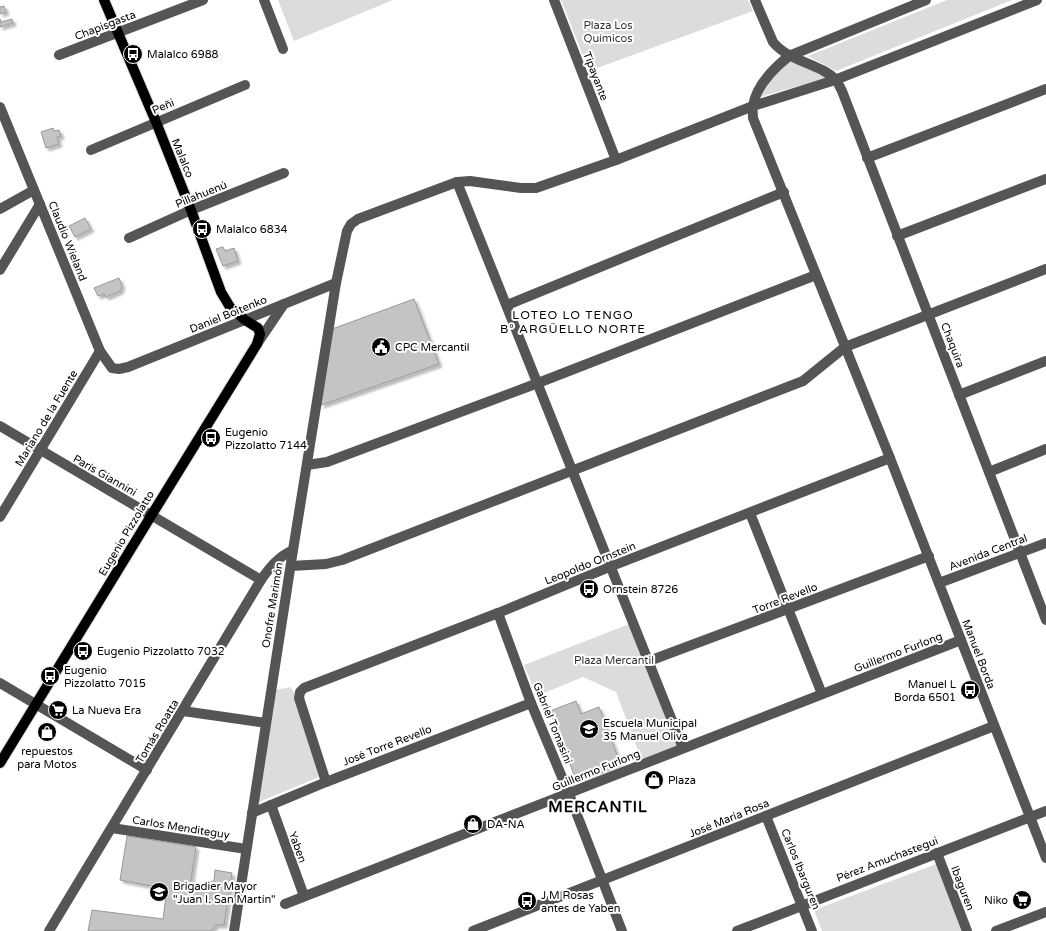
<svg xmlns="http://www.w3.org/2000/svg" width="1046" height="931" font-family="'Varela Round',sans-serif">
  <defs>
    <filter id="shadow"><feDropShadow dx="3" dy="3" stdDeviation="1" flood-color="#0004"/></filter>
  </defs>
  <rect width="100%" height="100%" fill="#fff"/>
  <g fill="#dcdcdc">
    <path d="M278 0H393L294 41Z"/>
    <path d="M561 0H748L753 11 589 71Z"/>
    <path d="M947 0H1012L836 71 808 56Z"/>
    <path d="M790 58 827 78 759 97 766 83Z"/>
    <path d="M632 623 680 746 642 761 616 692 583 677 537 696 524 665Z"/>
    <path d="M290 687 294 692 319 777 254 804 271 691Z"/>
    <path d="M939 863 964 931H822L814 910Z"/>
  </g>
  <g fill="#c4c4c4" stroke="#999" filter="url(#shadow)">
    <path d="M4 6 6 12 0 14V7Z"/>
    <path d="M0 19 1 22 12 19 13 23 0 27Z"/>
    <path d="M53 128 54 131 59 130 61 136 57 137 59 144 46 148 41 132Z"/>
    <path d="M85 218 91 229 75 237 69 226Z"/>
    <path d="M223 247 225 251 234 248 238 261 223 266 216 249Z"/>
    <path d="M119 278 122 286 120 291 106 297 104 294 98 296 94 288Z"/>
    <path d="M414 299 439 364 321 405 332 329Z"/>
    <path d="M576 701 581 714 599 707 620 763 576 780 550 711Z"/>
    <path d="M127 836 196 847 190 886 204 887V882L214 881 215 870 232 873 224 925H216L211 931H88L92 910 163 919 167 889 120 880Z"/>
  </g>
  <g fill="none" stroke-linecap="round" stroke-linejoin="round">
    <g stroke="#dbdbdb" stroke-width="12">
      <path id="major" d="M0 763 151 516 257 344 260 334 258 328 245 320 230 307 221 292 191 210 156 122 104 0"/>
    </g>
    <g stroke="#555" stroke-width="10">
      <path d="M264 0 283 49"/>
      <path d="M554 0 616 160"/>
      <path d="M755 0 773 42C789 62 820 63 836 80 838 83 840 87 842 91L1046 620"/>
      <path d="M926 0 789 56C774 68 756 85 753 106 752 110 753 114 753 118L890 458 1046 858"/>
      <path d="M59 55 203 0"/>
      <path d="M0 107 100 351 112 368 119 369 128 367 336 283"/>
      <path d="M91 150 245 85"/>
      <path d="M867 158 1046 89"/>
      <path d="M457 182 683 748"/>
      <path d="M0 209 34 190"/>
      <path d="M897 236 1046 179"/>
      <path d="M129 238 191 210 284 173"/>
      <path d="M0 270 40 204"/>
      <path d="M507 305 784 192"/>
      <path d="M257 344 284 304"/>
      <path d="M959 395 1046 361"/>
      <path d="M0 426 261 580"/>
      <path d="M307 465 327 462 538 383 816 275"/>
      <path d="M989 472 1046 449"/>
      <path d="M750 513 822 694"/>
      <path d="M0 517 100 351"/>
      <path d="M291 566 326 564 342 560 803 381 845 347 1046 269"/>
      <path d="M939 583 1046 543"/>
      <path d="M498 613 531 703 569 794 622 931"/>
      <path d="M649 661 929 556"/>
      <path d="M0 683 147 770"/>
      <path d="M183 711 266 723"/>
      <path d="M326 782 299 698 300 692 304 688 498 613 612 566 890 458"/>
      <path d="M271 805 304 896"/>
      <path d="M252 813 326 782 531 703"/>
      <path d="M766 816 812 931"/>
      <path d="M112 828 246 849"/>
      <path d="M937 853 967 931"/>
      <path d="M285 904 961 640"/>
      <path d="M49 931 261 580C270 567 278 557 293 550"/>
      <path d="M234 931 293 550 336 283 347 231 351 224 358 219 457 182 470 181 521 188H536L616 160 753 106 835 80 1037 0"/>
      <path d="M473 931 994 726"/>
      <path d="M737 931 1046 811"/>
      <path d="M996 931 1046 912"/>
    </g>
    <use href="#major" stroke="#000" stroke-width="10"/>
  </g>
  <defs>
    <g id="bus-disc" transform="scale(1)"><circle r="9.5" fill="#000" stroke="#fff"/><path d="M-5-6H5V4H4V6H2V4H-2V6H-4V4H-5ZM-3.5-4V0h7V-4ZM-3.5 1.2v1.5H-2V1.2ZM2 1.2v1.5H3.5V1.2Z" fill="#fff"/></g>
    <g id="civic-disc" transform="scale(1)"><circle r="9.5" fill="#000" stroke="#fff"/><path d="M-.6-6.5H3V-4.5H.6V-3L4-1V1h2V6H-6V1h2V-1L-.6-3ZM-1.2 2.5V6h2.4V2.5Z" fill="#fff"/></g>
    <g id="supermarket-disc" transform="scale(1)"><circle r="9.5" fill="#000" stroke="#fff"/><path d="M-6-5.5h2.5l.6 2H6L4.5 2H-2.5L-4.4-4H-6ZM-1.5 3.2a1.3 1.3 0 1 0 .1 0ZM3 3.2a1.3 1.3 0 1 0 .1 0Z" fill="#fff"/></g>
    <g id="school-disc" transform="scale(1)"><circle r="9.5" fill="#000" stroke="#fff"/><path d="M0-5L7-2L0 1L-7-2ZM-4 1L0 2.5L4 1V4Q0 6-4 4Z" fill="#fff"/></g>
    <g id="shop-disc" transform="scale(1)"><circle r="9.5" fill="#000" stroke="#fff"/><path d="M-5-2.5h2.3a2.7 3.5 0 0 1 5.4 0H5L5.5 6h-11ZM-1.5-2.5h3a1.5 2.3 0 0 0-3 0Z" fill="#fff"/></g>
  </defs>
  <g fill-rule="evenodd">
    <use href="#bus-disc" x="133" y="54"/>
    <use href="#bus-disc" x="202" y="229"/>
    <use href="#civic-disc" x="381" y="347"/>
    <use href="#bus-disc" x="211" y="438"/>
    <use href="#bus-disc" x="589" y="589"/>
    <use href="#bus-disc" x="83" y="651"/>
    <use href="#bus-disc" x="50" y="676"/>
    <use href="#bus-disc" x="970" y="690"/>
    <use href="#supermarket-disc" x="58" y="710"/>
    <use href="#school-disc" x="589" y="729"/>
    <use href="#shop-disc" x="47" y="732"/>
    <use href="#shop-disc" x="654" y="780"/>
    <use href="#shop-disc" x="473" y="824"/>
    <use href="#school-disc" x="159" y="892"/>
    <use href="#supermarket-disc" x="1022" y="900"/>
    <use href="#bus-disc" x="527" y="901"/>
  </g>
  <g text-anchor="middle" stroke-width="4" stroke-linejoin="round" paint-order="stroke">
    <g font-size="11" fill="#000" stroke="#fff">
      <text transform="translate(105 25) rotate(-21)" y="4">Chapisgasta</text>
      <text transform="translate(596 76) rotate(69)" y="4">Tipayante</text>
      <text transform="translate(163 106) rotate(-23)" y="4">Peñi</text>
      <text transform="translate(183 158) rotate(68)" y="4">Malalco</text>
      <text transform="translate(201 194) rotate(-22)" y="4">Pillahuenú</text>
      <text transform="translate(68 241) rotate(68)" y="4">Claudio Wieland</text>
      <text transform="translate(228 314) rotate(-22)" y="4">Daniel Boitenko</text>
      <text transform="translate(953 345) rotate(69)" y="4">Chaquira</text>
      <text transform="translate(46 418) rotate(-59)" y="4">Mariano de la Fuente</text>
      <text transform="translate(105 475) rotate(30)" y="4">París Giannini</text>
      <text transform="translate(126 533) rotate(-59)" y="4">Eugenio Pizzolatto</text>
      <text transform="translate(988 552) rotate(-21)" y="4">Avenida Central</text>
      <text transform="translate(590 563) rotate(-22)" y="4">Leopoldo Ornstein</text>
      <text transform="translate(785 598) rotate(-21)" y="4">Torre Revello</text>
      <text transform="translate(272 605) rotate(-81)" y="4">Onofre Marimón</text>
      <text transform="translate(898 652) rotate(-21)" y="4">Guillermo Furlong</text>
      <text transform="translate(979 654) rotate(69)" y="4">Manuel Borda</text>
      <text transform="translate(553 723) rotate(68)" y="4">Gabriel Tomasini</text>
      <text transform="translate(157 731) rotate(-59)" y="4">Tomás Roatta</text>
      <text transform="translate(387 745) rotate(-21)" y="4">José Torre Revello</text>
      <text transform="translate(596 770) rotate(-22)" y="4">Guillermo Furlong</text>
      <text transform="translate(729 818) rotate(-22)" y="4">José María Rosa</text>
      <text transform="translate(181 827) rotate(9)" y="4">Carlos Menditeguy</text>
      <text transform="translate(298 847) rotate(70)" y="4">Yaben</text>
      <text transform="translate(887 859) rotate(-21)" y="4">Pérez Amuchastegui</text>
      <text transform="translate(801 869) rotate(68)" y="4">Carlos Ibarguren</text>
      <text transform="translate(963 888) rotate(69)" y="4">Ibaguren</text>
    </g>
    <g font-size="11" fill="#333" stroke="#fff">
      <text x="608" y="29">Plaza Los<tspan x="608" dy="13">Químicos</tspan></text>
      <text x="614" y="664">Plaza Mercantil</text>
    </g>
    <g font-size="11" fill="#000" stroke="#fff" text-anchor="start">
      <text x="147" y="58">Malalco 6988</text>
      <text x="216" y="233">Malalco 6834</text>
      <text x="395" y="351">CPC Mercantil</text>
      <text x="225" y="436">Eugenio<tspan x="225" dy="13">Pizzolatto 7144</tspan></text>
      <text x="603" y="593">Ornstein 8726</text>
      <text x="97" y="655">Eugenio Pizzolatto 7032</text>
      <text x="64" y="674">Eugenio<tspan x="64" dy="13">Pizzolatto 7015</tspan></text>
      <text x="956" y="688" text-anchor="end">Manuel L<tspan x="956" dy="13">Borda 6501</tspan></text>
      <text x="72" y="714">La Nueva Era</text>
      <text x="603" y="727">Escuela Municipal<tspan x="603" dy="13">35 Manuel Oliva</tspan></text>
      <text x="47" y="755" text-anchor="middle">repuestos<tspan x="47" dy="13">para Motos</tspan></text>
      <text x="668" y="784">Plaza</text>
      <text x="487" y="828">DA-NA</text>
      <text x="173" y="890">Brigadier Mayor<tspan x="173" dy="13">"Juan I. San Martín"</tspan></text>
      <text x="541" y="899">J M Rosas<tspan x="541" dy="13">antes de Yaben</tspan></text>
      <text x="1008" y="904" text-anchor="end">Niko</text>
    </g>
    <g font-size="12" letter-spacing="1" fill="#000" stroke="#fff">
      <text x="573" y="319">LOTEO LO TENGO<tspan x="573" dy="14">B° ARGÜELLO NORTE</tspan></text>
    </g>
    <g font-size="15" font-weight="bold" letter-spacing="1" fill="#000" stroke="#fff">
      <text x="598" y="812">MERCANTIL</text>
    </g>
  </g>
</svg>
